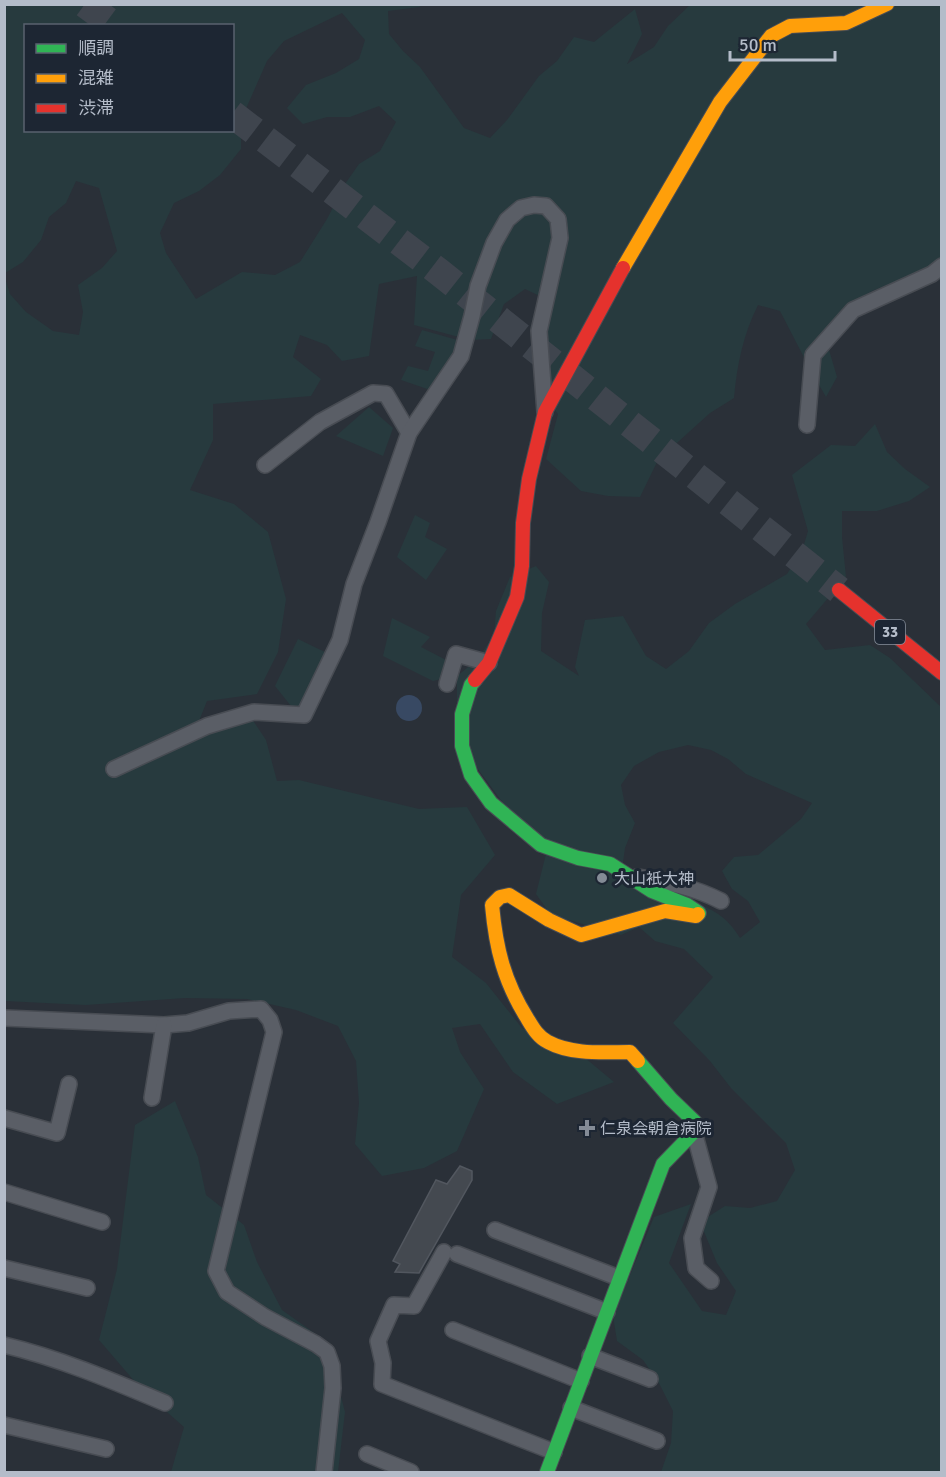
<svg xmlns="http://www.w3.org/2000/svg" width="946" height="1477" font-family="Signika,'Noto Sans JP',sans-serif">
  <rect width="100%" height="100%" fill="#2a3038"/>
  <g fill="#273a3e" fill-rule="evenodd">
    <path d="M5 5H423L419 7 388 11 389 34 403 51 420 67 464 128 490 138 507 120 539 76 557 61 574 37 594 42 635 9 642 34 627 64 654 47 668 26 690 5H941V260L918 273 872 291 840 311 827 343 837 377 826 397 811 371 780 311 758 305C743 335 737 365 734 398L710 413 658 460 640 497 608 496 581 491 546 459 558 414 540 390 546 299 525 289 504 304 491 339 470 340 414 325 417 276 379 284 369 356 342 361 327 345 300 335 293 357 321 379 311 396 213 404V440L190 490 234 504 268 532 286 599 278 652 257 694 207 701 197 726 252 719 266 740 277 781 299 780 419 809 467 807 495 855 461 895 452 957 486 983 522 1028 584 1057 614 1082 557 1104 513 1072 480 1024 452 1028 460 1052 484 1089 457 1151 424 1168 382 1176 355 1144 359 1103 356 1061 338 1026 296 1010 247 999 185 998 86 1005 5 1001 4 275 10 294 26 312 53 331 79 335 83 312 78 285 102 268 117 251 99 188 76 181 66 203 49 217 41 240 23 262 5 273ZM342 13 365 40 359 59 336 73 306 85 287 108 303 124 327 117H350L379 106 396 122 380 151 359 164 345 184 327 219 300 262 275 275 242 272 196 299 166 253 160 233 174 203 199 191 220 175 241 149V120L267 61 284 41ZM26 26H232V130H26Z"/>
    <path d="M422 330 461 341 436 392 401 380 408 366 428 371 435 352 415 346Z"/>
    <path d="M369 407 393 428 383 456 336 436Z"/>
    <path d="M875 424 887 452 905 469 930 487 909 501 877 511H842V537L846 577 806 624 825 650 870 645 890 658 941 707V1472H661L671 1443 673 1411 659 1383 643 1360 617 1341 613 1316 654 1217 691 1204 669 1263 702 1311 726 1315 736 1291 717 1263 700 1222 725 1206 750 1208 777 1201 795 1170 786 1143 731 1088 710 1061 673 1023 713 977 684 949 655 941 639 927 621 935 551 915 536 894 546 854 506 807 457 741V676L477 660 494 635 496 611 510 577 536 566 549 582 542 613 541 651 579 676 575 667 585 620 623 616 646 656 666 669 689 651 709 623 735 604 787 574 802 551 808 531 792 475 831 445 855 446ZM688 745 711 750 728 759 746 774 812 803 801 819 758 855 734 857 722 871 732 889 748 901 760 922 740 938C719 902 689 904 655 889 644 884 633 876 622 869L625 848 635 823 625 805 621 785 634 766 659 752Z"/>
    <path d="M415 515 430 523 425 537 447 549 426 580 397 557Z"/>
    <path d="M392 618 430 637 421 647 448 661 441 679 433 681 383 656Z"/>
    <path d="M298 639 329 654 302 713 295 711 275 686Z"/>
    <path d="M175 1101 198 1157 206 1195 244 1225 257 1262 282 1310 327 1342 345 1412 338 1472H171L184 1427 142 1390 99 1340 117 1269 135 1125Z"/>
  </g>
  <circle fill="#384963" cx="409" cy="708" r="13"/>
  <path fill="#444950" stroke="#52575f" stroke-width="1.5" d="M460 1166 472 1171V1180L419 1273 395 1272 400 1264 393 1261 436 1180 447 1184Z"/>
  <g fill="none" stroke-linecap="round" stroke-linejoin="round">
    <g stroke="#3f454e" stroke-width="28" stroke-dasharray="28 14" stroke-linecap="butt">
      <path d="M85 4 115 26"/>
      <path d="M232 114 439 272 839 590"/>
    </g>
    <g stroke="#484c53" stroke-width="18">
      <g id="street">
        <path d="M807 425 813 355 853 310 932 274 942 266"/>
        <path d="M265 465 320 422 373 393 386 394 409 433"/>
        <path d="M447 684 456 654 489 663"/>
        <path d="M114 769 207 726 254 712 304 715 340 640 354 584 378 522 409 433 461 356 472 316 478 286 494 243 507 220 521 208 534 205 546 206 558 219 560 238 539 331 545 412"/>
        <path d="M637 877C667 882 694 887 721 901"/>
        <path d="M4 1018 164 1025 188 1023 229 1011 261 1009 270 1020 274 1032 216 1271 227 1292 265 1317 316 1344 327 1352 332 1366 333 1388 324 1472"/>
        <path d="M152 1098 164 1025"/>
        <path d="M4 1118 57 1133 69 1084"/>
        <path d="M694 1132 709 1187 692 1238 696 1268 711 1281"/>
        <path d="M4 1192 102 1222"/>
        <path d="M495 1230 619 1278"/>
        <path d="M444 1252 414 1306 394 1305 378 1341 383 1363 382 1384 554 1452"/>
        <path d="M457 1254 607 1312"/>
        <path d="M4 1268 87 1288"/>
        <path d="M453 1330 581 1381"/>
        <path d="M4 1345C59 1358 113 1381 165 1403"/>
        <path d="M590 1356 650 1379"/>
        <path d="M571 1408 657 1441"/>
        <path d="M4 1425 106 1449"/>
        <path d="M367 1454 411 1472"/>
      </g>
    </g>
    <g stroke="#484c53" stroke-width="16">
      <g id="fast">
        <path d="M475 680 471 685 462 714V746L471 775 491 803 541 845 578 858 610 864 652 891 687 905 699 913 698 914"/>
        <path d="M547 1472 663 1164 694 1132 695 1122 671 1099 638 1061"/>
      </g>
    </g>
    <g stroke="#484c53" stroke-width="16">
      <g id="slow">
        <path d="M623 268 720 102 771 36 790 26 846 23 887 4"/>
        <path d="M638 1061 630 1052C604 1052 572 1055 548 1042 538 1037 533 1028 527 1018 504 981 496 949 492 905L500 897 509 895 549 920 581 935 665 911 696 916 698 914"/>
      </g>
    </g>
    <g stroke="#484c53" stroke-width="16">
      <g id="jam">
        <path d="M839 590 942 673"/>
        <path d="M475 680 489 663 517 597 522 566 523 523 529 479 545 412 623 268"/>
      </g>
    </g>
    <use href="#street" stroke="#5a5e66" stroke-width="15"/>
    <use href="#fast" stroke="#30b455" stroke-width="14"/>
    <use href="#slow" stroke="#ff9f0a" stroke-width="14"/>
    <use href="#jam" stroke="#e5322d" stroke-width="14"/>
  </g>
  <g fill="#848b96" stroke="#1d2633" stroke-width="2">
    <circle cx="602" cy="878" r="6"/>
    <path d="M584 1119h6v6h6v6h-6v6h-6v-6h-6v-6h6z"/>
  </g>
  <g text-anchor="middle" stroke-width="6" stroke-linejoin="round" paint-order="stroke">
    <rect fill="#1d2633" stroke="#878f9c" stroke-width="1.5" x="875" y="620" width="30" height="24" rx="4.5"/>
    <g font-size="15" font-weight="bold" fill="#b4bcc9">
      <text x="890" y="637">33</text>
    </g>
    <g font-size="16" fill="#b4bcc9" stroke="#1d2633" text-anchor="start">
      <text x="614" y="884">大山衹大神</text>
      <text x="600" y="1134">仁泉会朝倉病院</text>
    </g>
  </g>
  <rect width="946" height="1477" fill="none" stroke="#b4bcc9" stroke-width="12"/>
  <rect x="24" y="24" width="210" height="108" fill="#1d2633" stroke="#59626f" stroke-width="1.5"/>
  <rect x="36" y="44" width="30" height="9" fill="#30b455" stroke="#59626f" stroke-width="1.5"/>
  <text x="78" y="54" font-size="18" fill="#b4bcc9">順調</text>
  <rect x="36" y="74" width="30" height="9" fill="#ff9f0a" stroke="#59626f" stroke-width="1.5"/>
  <text x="78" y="84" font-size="18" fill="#b4bcc9">混雑</text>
  <rect x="36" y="104" width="30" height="9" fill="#e5322d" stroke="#59626f" stroke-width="1.5"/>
  <text x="78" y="114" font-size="18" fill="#b4bcc9">渋滞</text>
  <path d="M730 51v9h105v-9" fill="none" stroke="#b4bcc9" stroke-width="3"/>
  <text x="739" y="51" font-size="18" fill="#b4bcc9" stroke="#1d2633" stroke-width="4.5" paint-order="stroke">50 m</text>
</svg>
